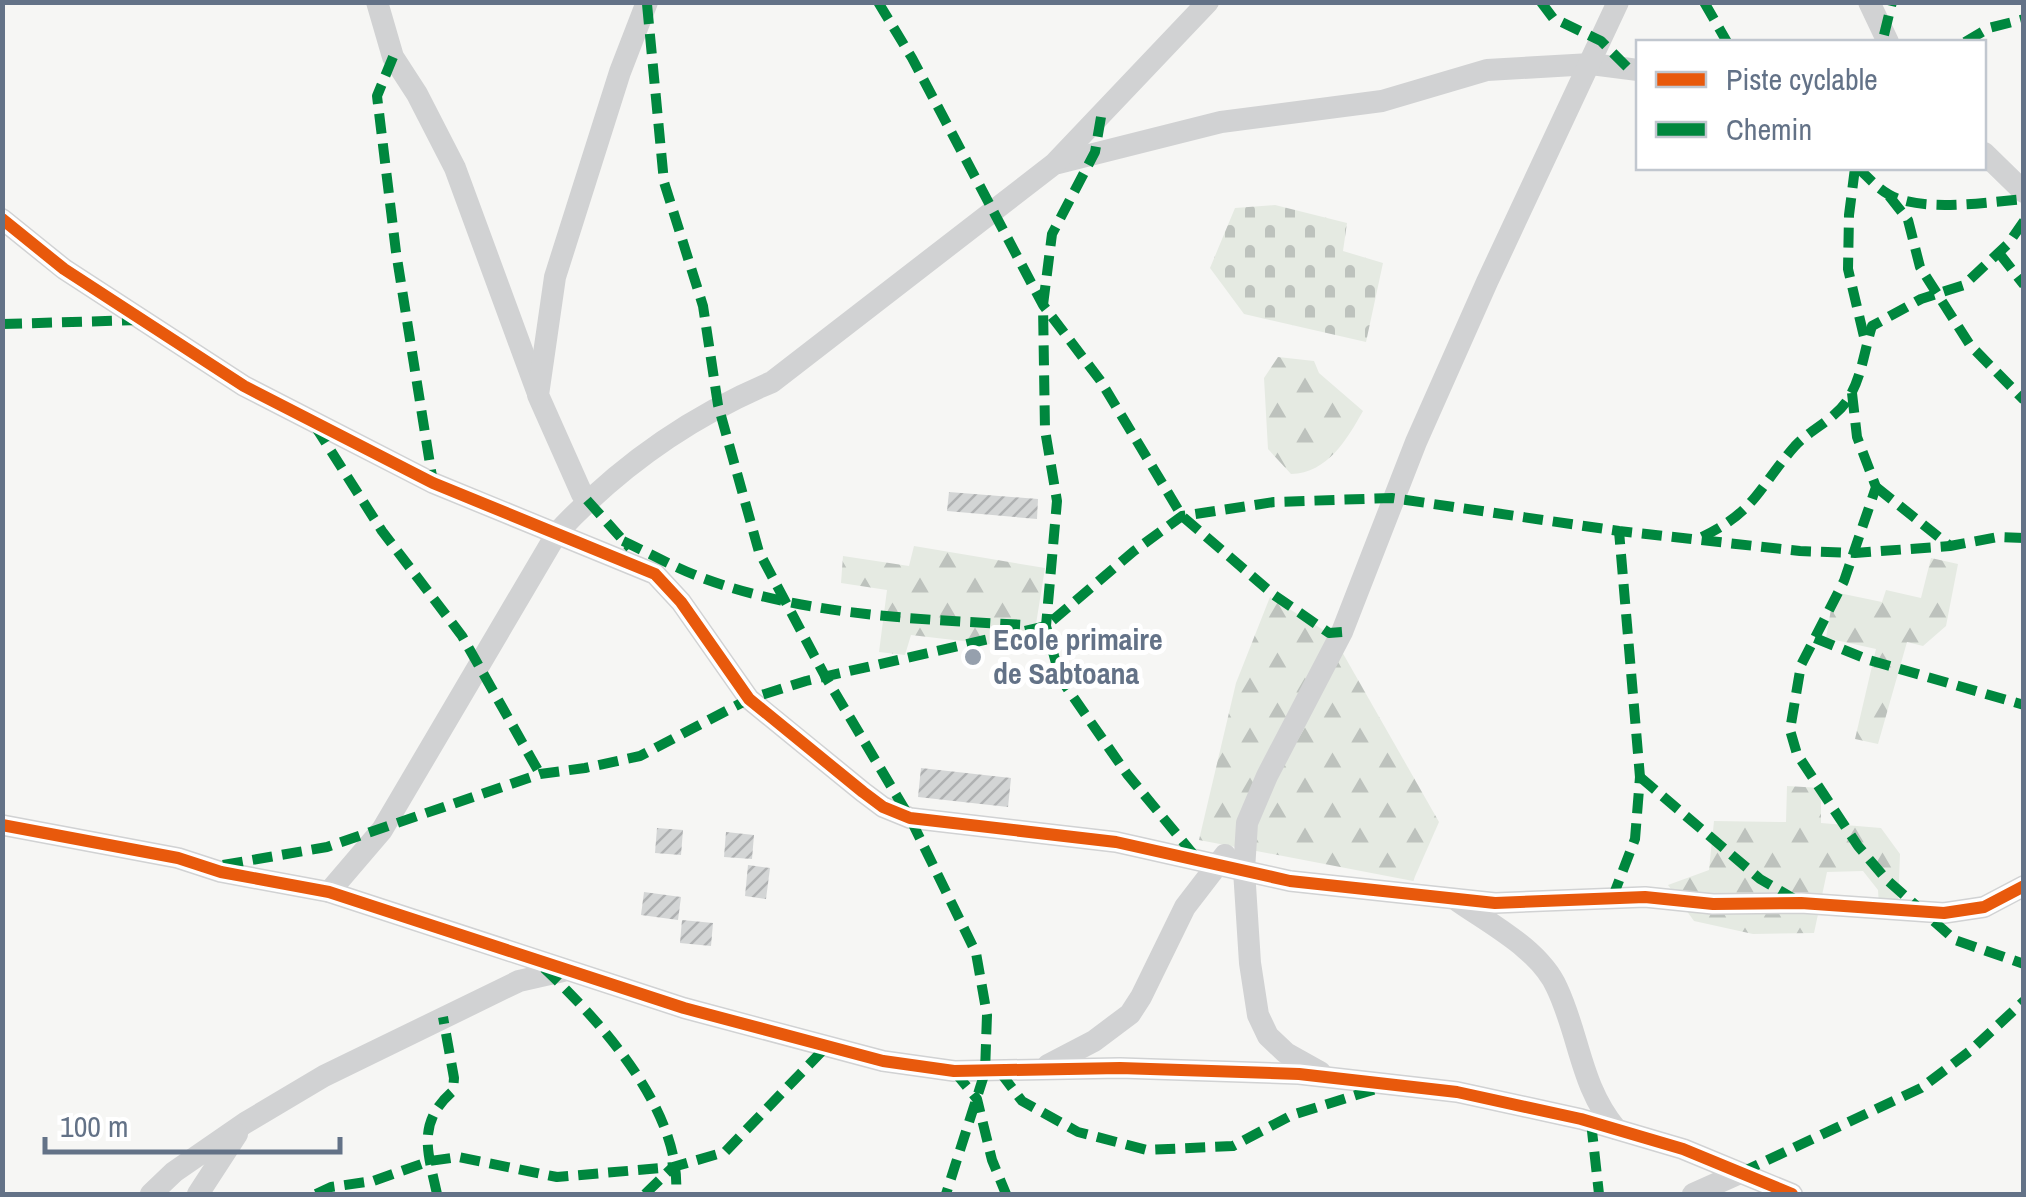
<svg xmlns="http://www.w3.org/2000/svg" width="2026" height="1197" font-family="'Archivo Narrow',sans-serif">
  <defs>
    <pattern id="forest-firs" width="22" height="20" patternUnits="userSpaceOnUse" patternTransform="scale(2.5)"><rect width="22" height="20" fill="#e5eae2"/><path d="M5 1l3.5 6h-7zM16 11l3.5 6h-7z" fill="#bdc2bd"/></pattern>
    <pattern id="cemetery-stones" width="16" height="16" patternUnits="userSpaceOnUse" patternTransform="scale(2.5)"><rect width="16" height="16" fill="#e5eae2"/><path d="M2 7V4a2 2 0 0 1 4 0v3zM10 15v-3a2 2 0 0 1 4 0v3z" fill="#bdc2bd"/></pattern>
    <pattern id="building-hatch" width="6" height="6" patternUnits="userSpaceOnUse" patternTransform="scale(2.5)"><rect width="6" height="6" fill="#d3d5d5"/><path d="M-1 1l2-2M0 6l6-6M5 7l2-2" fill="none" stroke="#afb1b2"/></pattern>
  </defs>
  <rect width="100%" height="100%" fill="#f6f6f4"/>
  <g fill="url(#forest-firs)">
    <path d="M1278 357 1314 361 1319 373 1363 411C1347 439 1328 473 1291 474L1268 449 1264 378Z"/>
    <path d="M914 546 1045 568 1032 649 911 635 905 655 879 652 887 590 841 583 843 556 909 566Z"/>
    <path d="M1931 558 1958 564 1946 626 1923 646 1907 642 1878 744 1855 739 1876 649 1826 638 1834 592 1882 602 1886 590 1921 598Z"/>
    <path d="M1270 597 1333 636 1439 822 1413 881 1199 840 1236 683Z"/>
    <path d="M1787 786 1821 788V823L1881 828 1900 854 1898 907 1879 905 1878 890 1863 871 1827 872 1814 933 1753 934 1694 921 1668 885 1709 870 1714 821 1786 822Z"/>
  </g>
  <path fill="url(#cemetery-stones)" d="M1275 205 1347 223 1343 251 1383 263 1366 342 1244 314 1210 268 1235 208Z"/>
  <g fill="url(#building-hatch)">
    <path d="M949 492 1038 499 1037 519 947 511Z"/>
    <path d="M921 768 1011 778 1008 807 918 797Z"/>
    <path d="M657 828 683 830 681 855 655 853Z"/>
    <path d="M726 832 754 835 752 859 724 857Z"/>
    <path d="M748 865 770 868 766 899 745 896Z"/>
    <path d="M644 892 681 897 678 920 641 915Z"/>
    <path d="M682 920 713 923 711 946 680 943Z"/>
  </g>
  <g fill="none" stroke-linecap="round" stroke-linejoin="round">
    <g stroke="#d1d2d3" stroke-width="22">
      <path d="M377 2 393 57 417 94 455 168 537 391"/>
      <path d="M1869 2 1888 42"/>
      <path d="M1984 153 2024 192"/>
      <path d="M1058 163 1221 122 1382 101 1487 70 1591 64 1638 70"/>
      <path d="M2 219 64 269 244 386 433 483 655 574 681 602 749 699 863 792 883 807 910 818 1116 842 1290 881 1495 903 1645 897 1713 904 1801 903 1944 913 1984 907 2024 886"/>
      <path d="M587 500 582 494 538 395 555 277 620 72 647 2"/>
      <path d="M2 825 178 858 221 872 329 892 684 1008 883 1061 954 1071 1120 1068 1299 1074 1457 1092 1581 1119 1683 1149 1792 1194"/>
      <path d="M329 892 382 830 557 533C619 466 689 417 772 382L1054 164 1208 2"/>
      <path d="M1459 902C1492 925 1540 950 1557 988 1580 1037 1580 1085 1616 1129"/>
      <path d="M1048 1065 1094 1041 1130 1014 1141 997 1185 907 1225 855"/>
      <path d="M1320 1072 1286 1053 1268 1036 1258 1015 1250 963 1244 870 1247 823 1267 776 1342 632 1416 442 1487 282 1618 2"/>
      <path d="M151 1194 174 1172 245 1123 324 1076 519 981 563 971"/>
      <path d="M198 1194 237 1134"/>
      <path d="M1693 1194 1740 1173"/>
    </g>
    <g stroke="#00873e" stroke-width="10" stroke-dasharray="20 10" stroke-linecap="butt">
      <path d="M878 2 912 58 1043 305 1100 380 1182 516 1274 595 1329 633 1342 632"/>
      <path d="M1541 2 1553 18 1601 41 1628 68"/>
      <path d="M1704 2 1727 42"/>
      <path d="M647 4 664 182 703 306 718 405 759 552 825 676 910 818 976 953 987 1015 985 1072 946 1194"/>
      <path d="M1884 35 1892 2"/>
      <path d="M1965 42 1989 28 2024 19"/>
      <path d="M393 57 377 96 396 252 433 483"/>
      <path d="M1101 117 1095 152 1052 234 1043 305 1045 430 1057 501 1046 626 1060 678 1127 774 1198 860"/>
      <path d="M1855 168 1849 215 1848 269 1866 345"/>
      <path d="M1858 168C1867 176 1877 188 1888 194 1919 213 1988 202 2024 199"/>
      <path d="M1889 196 1908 220 1920 267 1970 345 2024 400"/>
      <path d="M1999 253 2024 285"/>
      <path d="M2 324 140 320"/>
      <path d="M1852 393 1857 437 1876 487 1844 581 1801 665 1790 730 1797 754 1858 846 1886 879 1955 940 2024 964"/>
      <path d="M315 426 382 531 462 636 540 774"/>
      <path d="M1876 487 1950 546 1998 537 2024 538"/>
      <path d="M587 500 630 548"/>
      <path d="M1702 537C1756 511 1758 488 1795 446 1813 427 1839 418 1851 394 1862 374 1865 348 1872 326L1921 299 1964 285 2008 244 2024 221"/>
      <path d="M623 541C649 553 674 567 700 577 804 616 916 619 1025 625"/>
      <path d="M1815 638 1869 660 2024 705"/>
      <path d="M1640 777 1760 879 1796 900"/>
      <path d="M223 865 327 847 540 774 585 768 640 756 749 699 806 681 1046 626 1134 551 1182 516 1274 502 1392 498 1619 531 1800 551 1855 553 1950 546"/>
      <path d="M1612 899 1635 839 1640 777 1619 531"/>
      <path d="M544 968C601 1022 682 1111 676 1194"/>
      <path d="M954 1071 977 1099 992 1160 1006 1194"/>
      <path d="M1000 1072 1022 1101 1078 1132 1147 1150 1233 1146 1292 1115 1379 1088"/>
      <path d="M1591 1122 1599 1194"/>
      <path d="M1740 1173 1921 1088 1970 1051 2024 1001"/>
      <path d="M316 1194 331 1187 373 1181 430 1161 458 1157 557 1177 673 1167 725 1152 827 1046"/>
      <path d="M437 1194C428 1152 416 1123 453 1091L454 1078 443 1017"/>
      <path d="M645 1194 673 1167"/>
    </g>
    <g stroke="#fff" stroke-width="19">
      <g id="cycleway">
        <path d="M2 219 64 269 244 386 433 483 655 574 681 602 749 699 863 792 883 807 910 818 1116 842 1290 881 1495 903 1645 897 1713 904 1801 903 1944 913 1984 907 2024 886"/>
        <path d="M2 825 178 858 221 872 329 892 684 1008 883 1061 954 1071 1120 1068 1299 1074 1457 1092 1581 1119 1683 1149 1792 1194"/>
      </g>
    </g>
    <use href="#cycleway" stroke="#e8590c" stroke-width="12"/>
  </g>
  <circle fill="#96a0ad" stroke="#fff" stroke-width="4" cx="973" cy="657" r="10"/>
  <g text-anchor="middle" stroke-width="10" stroke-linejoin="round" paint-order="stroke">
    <g font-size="30" font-weight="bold" fill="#637287" stroke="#fff" text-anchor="start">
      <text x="993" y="650">Ecole primaire<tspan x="993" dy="34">de Sabtoana</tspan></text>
    </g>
  </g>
  <rect width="2026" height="1197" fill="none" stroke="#637287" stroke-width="10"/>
  <rect x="1636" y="40" width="350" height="130" fill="#ffffff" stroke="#c1c7cf" stroke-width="2.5"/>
  <rect x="1656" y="72" width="50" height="15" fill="#e8590c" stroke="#c1c7cf" stroke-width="2.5"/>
  <text x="1726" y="90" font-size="30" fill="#637287">Piste cyclable</text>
  <rect x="1656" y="122" width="50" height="15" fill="#00873e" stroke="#c1c7cf" stroke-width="2.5"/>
  <text x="1726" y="140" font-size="30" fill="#637287">Chemin</text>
  <path d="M45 1137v15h295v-15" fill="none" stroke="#637287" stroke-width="5"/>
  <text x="60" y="1137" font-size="30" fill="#637287" stroke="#ffffff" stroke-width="8" paint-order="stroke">100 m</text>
</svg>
